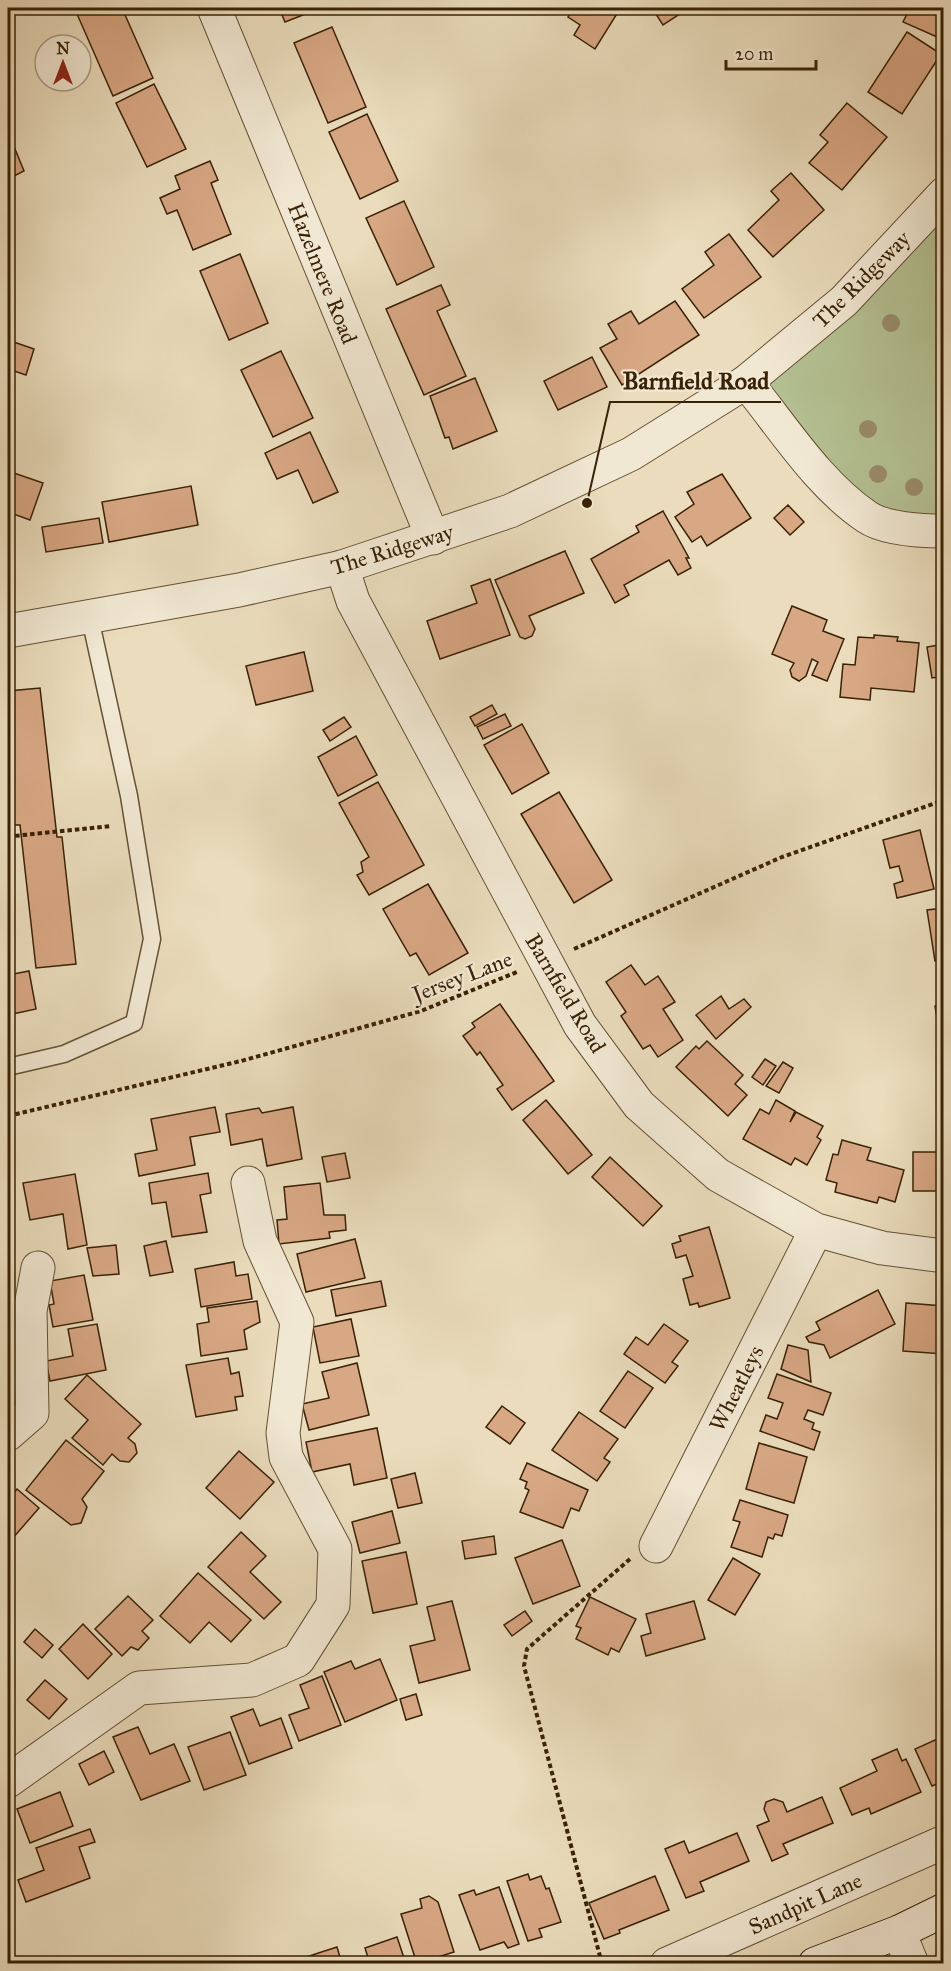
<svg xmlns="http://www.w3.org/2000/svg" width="951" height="1971" font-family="'IM FELL Great Primer',serif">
  <rect width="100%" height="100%" fill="#eadcbc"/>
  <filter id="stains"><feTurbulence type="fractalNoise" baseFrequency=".00333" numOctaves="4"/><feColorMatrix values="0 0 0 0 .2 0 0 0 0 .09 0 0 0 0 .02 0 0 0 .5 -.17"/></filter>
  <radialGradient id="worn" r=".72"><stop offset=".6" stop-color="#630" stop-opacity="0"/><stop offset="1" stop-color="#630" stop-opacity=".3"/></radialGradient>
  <path fill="#b4c193" stroke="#76724c" stroke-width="1.5" d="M942 220 943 518 912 520 870 506 764 389Z"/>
  <g fill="#d8a784" stroke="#392206" stroke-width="1.5">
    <path d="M93 8H122L153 78 113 96 77 14Z"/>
    <path d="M279 8H321L285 22Z"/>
    <path d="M564 8H610L618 12 595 49 574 35 580 25 568 17 571 12Z"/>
    <path d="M652 8H689L663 25Z"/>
    <path d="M910 8H944V40L903 22Z"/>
    <path d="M332 27 366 107 328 123 294 43Z"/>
    <path d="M907 32 941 54 902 114 868 92Z"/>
    <path d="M154 84 186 149 147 167 116 103Z"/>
    <path d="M847 103 887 137 842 190 809 163 828 142 820 135Z"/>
    <path d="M367 114 398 181 360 199 329 132Z"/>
    <path d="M8 132 24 171 8 179Z"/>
    <path d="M210 161 218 180 211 183 231 234 193 250 177 210 167 214 160 198 180 189 175 176Z"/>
    <path d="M791 173 824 210 773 257 748 230 779 200 771 191Z"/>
    <path d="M404 201 434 267 397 285 366 218Z"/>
    <path d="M729 234 761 277 704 318 682 289 714 265 705 252Z"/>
    <path d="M240 254 268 323 229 340 200 271Z"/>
    <path d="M441 285 450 305 437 311 466 376 424 395 386 309Z"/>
    <path d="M675 301 699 335 622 385 600 348 617 339 608 324 631 311 639 324Z"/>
    <path d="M8 340 34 349 26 375 8 369Z"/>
    <path d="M281 351 313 418 273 437 241 370Z"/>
    <path d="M592 357 607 387 558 410 544 381Z"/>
    <path d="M475 378 497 431 453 449 449 437 445 438 430 396Z"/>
    <path d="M310 432 338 492 313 503 298 470 277 479 265 453Z"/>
    <path d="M8 471 43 483 30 520 8 512Z"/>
    <path d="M722 474 751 518 707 546 701 536 692 542 675 517 694 504 687 492Z"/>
    <path d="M191 486 198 525 109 542 102 502Z"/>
    <path d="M788 505 804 522 790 535 774 518Z"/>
    <path d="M663 511 689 558H686L691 568 678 575 669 560 624 585 629 595 615 603 591 559 639 532 636 526Z"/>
    <path d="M99 518 103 543 46 552 42 527Z"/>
    <path d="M565 551 584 593 529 616 535 629 532 636 525 639 520 637 495 580Z"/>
    <path d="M490 579 510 635 440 659 427 621 477 603 471 586Z"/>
    <path d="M792 606 827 620 823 631 844 639 827 681 812 675 818 662 812 659 806 676 799 681 792 677 790 670 794 663 772 654Z"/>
    <path d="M874 635 898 637 897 641 919 643 914 692 871 688 870 700 840 697 843 664 855 665 858 637 874 638Z"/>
    <path d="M944 644V676L932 678 927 647Z"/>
    <path d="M304 652 313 691 256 705 246 666Z"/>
    <path d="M40 688 57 837H62L76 964 36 968 20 825H14L8 764V691Z"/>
    <path d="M492 705 497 714 475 726 470 717Z"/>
    <path d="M505 714 511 726 483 739 477 727Z"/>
    <path d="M344 717 351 727 330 741 323 730Z"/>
    <path d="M522 724 549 773 512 794 484 745Z"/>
    <path d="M356 736 377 775 338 796 318 757Z"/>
    <path d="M378 782 424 865 369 895 357 875 363 872 361 862 369 857 339 803Z"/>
    <path d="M559 792 612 880 574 903 521 814Z"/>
    <path d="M920 830 934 889 897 898 894 884 903 881 899 866 890 868 883 840Z"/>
    <path d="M428 884 468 953 429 975 416 953 410 956 383 909Z"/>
    <path d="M944 908V960L935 961 927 910Z"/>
    <path d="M631 965 645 985 658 976 675 1002 663 1009 683 1040 658 1057 650 1045 643 1049 621 1016 626 1012 606 982Z"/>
    <path d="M29 971 36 1009 8 1015V975Z"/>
    <path d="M721 996 729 1009 744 999 751 1007 716 1039 696 1015Z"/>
    <path d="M500 1004 554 1081 512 1110 497 1089 503 1085 480 1052 477 1055 463 1036 475 1027 472 1023Z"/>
    <path d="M944 1004V1030L939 1031 935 1006Z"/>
    <path d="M707 1041 743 1075 735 1084 747 1095 728 1116 676 1067 696 1046 699 1049Z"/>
    <path d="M765 1059 776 1066 763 1085 752 1077Z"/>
    <path d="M783 1062 793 1068 779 1093 766 1086Z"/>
    <path d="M546 1100 592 1155 568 1174 523 1120Z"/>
    <path d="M776 1100 795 1111 790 1122 796 1112 823 1126 817 1137 821 1140 807 1165 795 1158 791 1165 743 1139 760 1109 769 1114Z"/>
    <path d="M215 1107 220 1132 190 1137 195 1165 139 1176 135 1154 157 1150 151 1119Z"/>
    <path d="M293 1107 302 1159 267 1166 262 1139 231 1145 226 1114 259 1108 262 1113Z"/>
    <path d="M842 1140 871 1148 867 1160 904 1170 895 1202 879 1197 877 1203 835 1192 837 1183 826 1180 833 1154 838 1155Z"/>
    <rect x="913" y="1152" width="31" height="39"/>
    <path d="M345 1153 350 1178 327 1182 322 1157Z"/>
    <path d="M610 1157 662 1206 643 1226 592 1177Z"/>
    <path d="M208 1173 211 1193 200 1195 207 1232 172 1237 166 1202 152 1204 149 1183Z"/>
    <path d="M75 1174 87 1245 68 1249 63 1214 30 1220 23 1183Z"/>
    <path d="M320 1183 324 1215H345L346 1230 329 1232 330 1238 279 1244 277 1220 287 1219 284 1187Z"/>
    <path d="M8 1198 14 1236 8 1237Z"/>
    <path d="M709 1227 730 1298 699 1307 698 1303 690 1305 683 1279 693 1276 686 1255 676 1258 672 1244 681 1241 679 1236Z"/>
    <path d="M355 1239 365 1278 306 1292 297 1254Z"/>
    <path d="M166 1241 173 1272 150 1276 144 1246Z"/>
    <path d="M116 1245 119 1274 93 1276 87 1248Z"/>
    <path d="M234 1262 236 1276 248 1274 252 1299 201 1307 195 1269Z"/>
    <path d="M84 1275 93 1320 53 1327 49 1305 54 1304 50 1281Z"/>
    <path d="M381 1281 386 1306 336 1316 331 1290Z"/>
    <path d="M878 1290 895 1324 830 1358 824 1345 809 1342 806 1337 820 1330 816 1322Z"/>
    <path d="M257 1301 260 1322 244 1330 247 1349 201 1356 197 1324 209 1322 207 1308Z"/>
    <path d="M906 1303 944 1306V1354L903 1351Z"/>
    <path d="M351 1319 359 1356 320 1363 313 1327Z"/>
    <path d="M97 1324 106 1370 50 1381 46 1361 73 1356 68 1329Z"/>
    <path d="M664 1324 688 1341 672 1362 678 1366 665 1383 624 1354 636 1337 648 1345Z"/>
    <path d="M788 1345 808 1350 811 1382 781 1369Z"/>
    <path d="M8 1353 15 1394 8 1396Z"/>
    <path d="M228 1358 231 1374 239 1372 243 1396 235 1397 237 1410 196 1417 186 1365Z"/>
    <path d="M357 1363 369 1415 309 1430 302 1404 329 1398 322 1372Z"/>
    <path d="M628 1371 653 1388 625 1428 600 1411Z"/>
    <path d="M777 1374 831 1393 823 1415 808 1410 804 1419 814 1423 812 1429 820 1432 814 1450 760 1431 766 1415 777 1419 783 1403 768 1398Z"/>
    <path d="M87 1375 141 1424 128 1438 135 1444 137 1453 129 1462 120 1461 112 1454 103 1465 72 1438 88 1420 65 1399Z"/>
    <path d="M502 1406 525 1423 510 1444 486 1427Z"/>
    <path d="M579 1412 618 1439 604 1458 610 1462 597 1481 552 1450Z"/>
    <path d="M377 1428 387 1478 354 1485 350 1464 312 1472 306 1442Z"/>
    <path d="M66 1440 104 1471 82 1499 87 1507 81 1523 71 1525 26 1490Z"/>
    <path d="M759 1443 807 1457 794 1503 746 1489Z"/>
    <path d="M239 1451 274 1482 240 1519 206 1488Z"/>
    <path d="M527 1463 588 1490 579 1511 571 1508 563 1528 520 1512 529 1490 525 1488 527 1482 520 1479Z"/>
    <path d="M415 1473 422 1503 398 1508 391 1479Z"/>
    <path d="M17 1489 39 1508 12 1539 8 1536V1500Z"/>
    <path d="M740 1500 788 1515 782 1536 775 1534 773 1539 768 1537 762 1557 731 1547 740 1522 733 1520Z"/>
    <path d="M392 1511 400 1543 360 1553 352 1522Z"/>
    <path d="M241 1532 266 1556 250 1572 281 1602 264 1619 208 1567Z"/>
    <path d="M494 1536 496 1554 465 1559 462 1541Z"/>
    <path d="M562 1540 580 1586 533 1604 515 1558Z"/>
    <path d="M406 1552 417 1604 373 1613 362 1561Z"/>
    <path d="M733 1558 760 1574 735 1615 708 1600Z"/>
    <path d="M198 1573 251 1620 231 1642 209 1622 190 1643 160 1616Z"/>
    <path d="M128 1596 153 1620 142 1631 149 1638 138 1650 131 1647 122 1656 95 1629Z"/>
    <path d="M590 1597 636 1619 619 1652 611 1648 608 1655 576 1639 581 1628 576 1626Z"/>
    <path d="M452 1601 470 1670 419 1683 410 1646 435 1640 427 1607Z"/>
    <path d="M694 1601 705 1639 646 1656 641 1636 651 1633 646 1614Z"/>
    <path d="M525 1611 532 1621 512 1636 504 1625Z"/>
    <path d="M83 1624 112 1654 88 1679 59 1649Z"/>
    <path d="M35 1629 53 1645 42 1658 24 1642Z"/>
    <path d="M380 1659 397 1700 345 1722 324 1672 351 1661 355 1669Z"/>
    <path d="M322 1676 341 1725 299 1741 289 1715 309 1708 300 1685Z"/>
    <path d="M45 1680 67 1699 49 1719 27 1700Z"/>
    <path d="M416 1694 422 1715 406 1720 400 1699Z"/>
    <path d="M253 1709 260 1726 281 1718 292 1748 249 1764 231 1717Z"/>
    <path d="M138 1727 150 1754 174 1744 190 1781 141 1800 113 1737Z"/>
    <path d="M230 1732 246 1775 204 1790 188 1747Z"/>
    <path d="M944 1736V1781L932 1786 915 1749Z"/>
    <path d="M897 1749 902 1761 906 1759 921 1792 871 1814 869 1808 852 1815 840 1788 877 1771 872 1760Z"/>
    <path d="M104 1751 114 1772 89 1785 79 1764Z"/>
    <path d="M60 1792 73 1826 30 1843 17 1809Z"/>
    <path d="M822 1797 833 1823 783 1844 788 1854 772 1861 757 1826 769 1821 764 1809 766 1802 774 1799 783 1802 787 1812Z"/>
    <path d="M90 1829 95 1842 79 1847 90 1878 26 1902 18 1880 44 1870 36 1848Z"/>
    <path d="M737 1833 749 1861 700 1882 704 1891 686 1898 665 1849 684 1841 689 1853Z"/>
    <path d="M528 1874 530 1880 541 1876 546 1889 549 1888 561 1922 539 1929 542 1937 528 1941 507 1881Z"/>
    <path d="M655 1876 669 1910 619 1930 620 1933 604 1939 589 1903Z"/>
    <path d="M499 1887 519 1944 508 1948 504 1942 480 1950 459 1895 474 1890 476 1895Z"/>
    <path d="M429 1896 438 1902 454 1952 438 1957 440 1964H417L401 1914 422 1908 420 1899Z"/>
    <path d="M397 1937 406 1964H370L365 1948Z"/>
    <path d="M337 1947 342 1964H301L300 1959Z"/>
  </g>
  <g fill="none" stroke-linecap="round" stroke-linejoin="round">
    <g stroke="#655034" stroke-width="19">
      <path id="lane" d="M8 1067 64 1054 134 1023 152 939 129 796 90 618"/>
    </g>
    <g stroke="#655034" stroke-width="35">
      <g id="street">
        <path d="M214 8 433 538"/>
        <path d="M746 382C783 427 818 484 867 517 885 529 922 531 944 531"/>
        <path d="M342 567 353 601 580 1025 639 1105 718 1175 816 1230 882 1248 944 1256"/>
        <path d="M8 631 239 590 342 567 510 511 631 454 746 382 844 301 944 194"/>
        <path d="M8 1434 32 1413 30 1311 38 1268"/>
        <path d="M656 1546 816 1230"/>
        <path d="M8 1781 139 1688 252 1680 298 1660 333 1605 335 1549 286 1457 283 1433 297 1322 260 1241 248 1183"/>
        <path d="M899 1932 912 1964"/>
        <path d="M667 1964 944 1842"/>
      </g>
    </g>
    <g stroke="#392206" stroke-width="35">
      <path id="secondary" d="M815 1964 899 1932 944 1910"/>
    </g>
    <g stroke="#392206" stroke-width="4" stroke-dasharray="4.5 3" stroke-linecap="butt">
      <path d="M8 834 14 836 111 826"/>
      <path d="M574 949 782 857 944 800"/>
      <path d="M8 1116 241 1061 421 1011 517 972"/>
      <path d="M602 1964 524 1666 527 1649 630 1559"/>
    </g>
    <use href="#lane" stroke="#f1e8d3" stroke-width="16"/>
    <use href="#street" stroke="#f1e8d3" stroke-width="33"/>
    <use href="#secondary" stroke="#f1e8d3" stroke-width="33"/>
  </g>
  <g fill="#9a8c6b">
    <circle cx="891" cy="323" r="9"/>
    <circle cx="868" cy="429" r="9"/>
    <circle cx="878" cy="474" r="9"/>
    <circle cx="914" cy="487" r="9"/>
  </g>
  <g text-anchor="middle" stroke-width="4.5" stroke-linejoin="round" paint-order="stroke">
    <g font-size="22" fill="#392206" stroke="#f1e8d3">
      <text transform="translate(323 273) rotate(68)" y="8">Hazelmere Road</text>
      <text transform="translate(861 279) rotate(-45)" y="8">The Ridgeway</text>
      <text transform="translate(392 549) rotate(-17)" y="8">The Ridgeway</text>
      <text transform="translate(462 976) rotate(-21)" y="8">Jersey Lane</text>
      <text transform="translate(566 993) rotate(59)" y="8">Barnfield Road</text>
      <text transform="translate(736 1388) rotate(-63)" y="8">Wheatleys</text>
      <text transform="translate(805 1903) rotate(-24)" y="8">Sandpit Lane</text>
    </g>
  </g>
  <path fill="none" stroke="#392206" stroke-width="2" d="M587 503L610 402H781"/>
  <circle fill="#392206" stroke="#f1e8d3" stroke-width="2" cx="587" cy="503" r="6"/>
  <g font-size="24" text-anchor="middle" font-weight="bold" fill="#392206" stroke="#f1e8d3" stroke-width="4.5" stroke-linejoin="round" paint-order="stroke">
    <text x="696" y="389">Barnfield Road</text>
  </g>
  <rect width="951" height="1971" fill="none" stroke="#eadcbc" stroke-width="30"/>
  <rect x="9" y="9" width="933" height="1953" fill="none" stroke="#392206" stroke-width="3"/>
  <rect x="15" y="15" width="921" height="1941" fill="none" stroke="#392206" stroke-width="1.5"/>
  <g transform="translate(63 63)"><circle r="28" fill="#f1e8d3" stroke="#a79981" stroke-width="1.5"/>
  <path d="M0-4.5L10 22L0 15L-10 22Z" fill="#8f2418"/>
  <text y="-9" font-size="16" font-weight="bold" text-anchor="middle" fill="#392206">N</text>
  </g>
  <path d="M726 60v9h90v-9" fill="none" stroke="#392206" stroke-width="3"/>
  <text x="735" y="60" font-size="18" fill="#392206" stroke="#f1e8d3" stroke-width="4.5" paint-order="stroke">20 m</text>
  <rect width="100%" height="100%" filter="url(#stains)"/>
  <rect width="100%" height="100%" fill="url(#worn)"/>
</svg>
